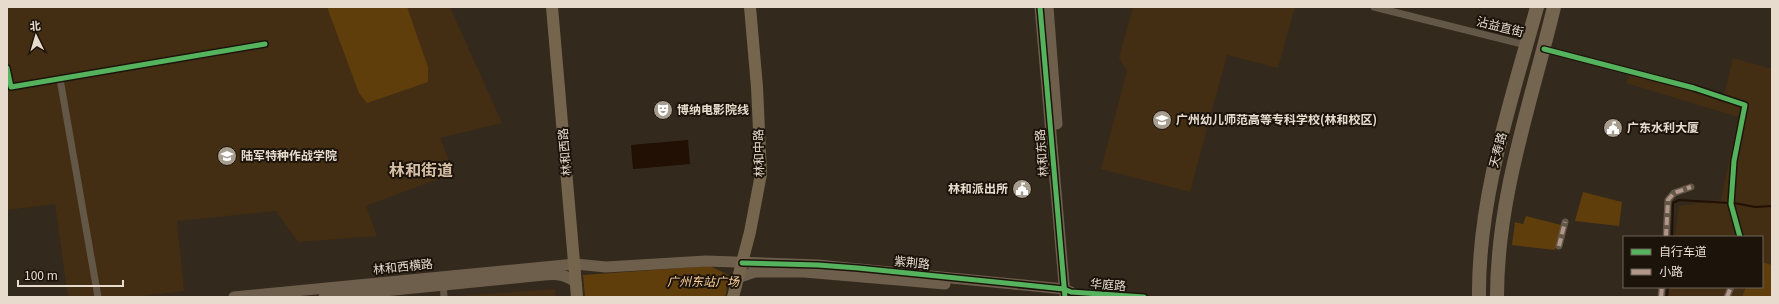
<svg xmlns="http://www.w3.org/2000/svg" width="1779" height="304" font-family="Georgia,'Noto Sans SC',serif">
  <rect width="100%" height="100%" fill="#33291c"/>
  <g fill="#432e13">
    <path d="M7 7H450L502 123 440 138 454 173 366 206 377 236 298 242 276 211 177 221 184 291 134 297H68L55 204 7 210Z"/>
    <path d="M1133 7H1295L1278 68 1227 55 1190 192 1101 169 1127 71 1119 58Z"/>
    <path d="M1733 58 1772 69V297H1667L1668 287H1762V237H1675L1679 206 1721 200 1738 117 1626 83 1632 68 1724 95Z"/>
    <path d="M555 289 556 297H444Z"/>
  </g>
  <g fill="#5f3e0c">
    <path d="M327 7H407L428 67V82L367 103 359 93Z"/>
    <path d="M1583 192 1622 202 1619 226 1575 221Z"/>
    <path d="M1526 216 1561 225 1555 250 1512 245 1515 222 1523 224Z"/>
    <path d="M1762 262 1772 265V297H1742L1746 287H1762Z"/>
    <path d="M710 266 730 276 725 297H585L583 275Z"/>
  </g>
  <path fill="#211003" d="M688 140 690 164 633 169 631 145Z"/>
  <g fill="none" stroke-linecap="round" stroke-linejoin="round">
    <g stroke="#211003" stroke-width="2">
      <path d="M1734 203 1755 207 1772 206"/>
      <path d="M1672 237 1673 203 1679 200 1729 203"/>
      <path d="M1667 297 1668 287"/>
    </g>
    <g stroke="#635848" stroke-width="7">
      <path d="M1374 7 1526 45"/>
      <path d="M1544 49 1694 88 1745 105 1734 161 1731 204 1740 237"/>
      <path d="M7 68 11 87 265 44"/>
      <path d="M60 79 98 297"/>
      <path d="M1666 237 1668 200 1674 193 1691 187"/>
      <path d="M1559 246 1565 222"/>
      <path d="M443 281 444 297"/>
      <path d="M1071 292 1144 297"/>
      <path d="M1661 297 1662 287"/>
      <path d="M1727 297 1731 287"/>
    </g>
    <g stroke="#6e5f4c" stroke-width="11">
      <path d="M1040 7 1065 295"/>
      <path d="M1048 7 1057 124"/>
      <path d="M737 278 755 272H804L945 284"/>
      <path d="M234 297 575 264 606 267 706 261 818 265 1064 289 1071 292"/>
      <path d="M324 297 544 275C557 274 566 274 576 283"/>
    </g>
    <g stroke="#76654d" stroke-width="12">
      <path d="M552 7 577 297"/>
      <path d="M733 297 750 232 761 174 757 87 750 7"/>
    </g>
    <g stroke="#746551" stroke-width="14">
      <path d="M1479 297C1478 197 1511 102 1537 7"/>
      <path d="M1497 297C1497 197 1531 103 1554 7"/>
    </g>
    <g stroke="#b2968c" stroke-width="4" stroke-dasharray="8 4" stroke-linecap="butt">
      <path d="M1666 237 1668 200 1674 193 1691 187"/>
      <path d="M1559 246 1565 222"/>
      <path d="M1661 297 1662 287"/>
      <path d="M1727 297 1731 287"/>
    </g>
    <g stroke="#1c140b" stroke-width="8">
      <g id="cycleway">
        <path d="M1040 7 1065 297"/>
        <path d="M1544 49 1694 88 1745 105 1734 161 1731 204 1740 237"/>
        <path d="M7 68 11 87 265 44"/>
        <path d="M742 263 818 265 858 268 1064 289 1071 292 1144 297"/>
      </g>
    </g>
    <use href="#cycleway" stroke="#56b35d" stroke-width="5"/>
  </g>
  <defs>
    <g id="theatre-disc" transform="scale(1)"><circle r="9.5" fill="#a79d8f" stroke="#1c140b"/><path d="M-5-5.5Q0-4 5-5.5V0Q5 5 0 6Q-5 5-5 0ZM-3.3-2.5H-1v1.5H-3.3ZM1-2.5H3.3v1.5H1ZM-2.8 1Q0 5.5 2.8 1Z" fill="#fff"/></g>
    <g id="school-disc" transform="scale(1)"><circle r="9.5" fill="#a79d8f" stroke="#1c140b"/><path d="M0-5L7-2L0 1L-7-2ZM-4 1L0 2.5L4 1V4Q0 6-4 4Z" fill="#fff"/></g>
    <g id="civic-disc" transform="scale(1)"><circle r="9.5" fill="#a79d8f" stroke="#1c140b"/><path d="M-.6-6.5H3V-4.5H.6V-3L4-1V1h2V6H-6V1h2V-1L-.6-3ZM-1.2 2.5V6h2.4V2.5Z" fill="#fff"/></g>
    <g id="university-disc" transform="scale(1)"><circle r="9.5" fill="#a79d8f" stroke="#1c140b"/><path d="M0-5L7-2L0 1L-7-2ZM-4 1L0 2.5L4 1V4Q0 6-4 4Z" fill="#fff"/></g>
  </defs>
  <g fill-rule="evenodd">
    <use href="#theatre-disc" x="663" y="110"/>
    <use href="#school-disc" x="1162" y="120"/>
    <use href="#civic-disc" x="1613" y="128"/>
    <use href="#university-disc" x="227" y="156"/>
    <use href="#civic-disc" x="1022" y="189"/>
  </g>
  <g text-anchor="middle" stroke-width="4" stroke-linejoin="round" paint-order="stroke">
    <g font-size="12" fill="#e6dbcd" stroke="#1c140b">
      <text transform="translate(1500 27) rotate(14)" y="4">沾益直街</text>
      <text transform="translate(1498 150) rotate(-75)" y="4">天寿路</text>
      <text transform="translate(565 152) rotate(-95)" y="4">林和西路</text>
      <text transform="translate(759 153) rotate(-91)" y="4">林和中路</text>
      <text transform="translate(1042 153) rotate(-95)" y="4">林和东路</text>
      <text transform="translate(912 263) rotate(6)" y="4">紫荆路</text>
      <text transform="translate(403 267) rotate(-6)" y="4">林和西横路</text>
      <text transform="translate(1108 285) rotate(4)" y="4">华庭路</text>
    </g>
    <g font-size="12" font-weight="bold" fill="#e6dbcd" stroke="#1c140b" text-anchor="start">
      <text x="677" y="114">博纳电影院线</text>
      <text x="1176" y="124">广州幼儿师范高等专科学校(林和校区)</text>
      <text x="1627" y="132">广东水利大厦</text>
      <text x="241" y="160">陆军特种作战学院</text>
      <text x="1008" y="193" text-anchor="end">林和派出所</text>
    </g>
    <g font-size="12" font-style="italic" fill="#ffd19b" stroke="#1c140b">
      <text x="703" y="286">广州东站广场</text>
    </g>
    <g font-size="16" font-weight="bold" fill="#d5bfa5" stroke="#1c140b">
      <text x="421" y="176">林和街道</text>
    </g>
  </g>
  <rect width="1779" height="304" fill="none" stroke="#e6dbcd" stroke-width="16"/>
  <rect x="1623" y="236" width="140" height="52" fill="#1c140b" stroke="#6d6459"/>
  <rect x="1631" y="249" width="20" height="6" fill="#56b35d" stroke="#6d6459"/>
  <text x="1659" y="256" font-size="12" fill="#e6dbcd">自行车道</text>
  <rect x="1631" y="269" width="20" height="6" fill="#b2968c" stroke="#6d6459"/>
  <text x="1659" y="276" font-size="12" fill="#e6dbcd">小路</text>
  <g transform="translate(36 36) rotate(355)" stroke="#1c140b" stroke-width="3" paint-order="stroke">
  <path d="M0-3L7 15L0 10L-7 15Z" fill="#e6dbcd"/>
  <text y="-6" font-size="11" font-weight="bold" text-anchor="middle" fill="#e6dbcd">北</text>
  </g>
  <path d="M18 280v6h105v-6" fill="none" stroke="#e6dbcd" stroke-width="2"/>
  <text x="24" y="280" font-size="12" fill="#e6dbcd" stroke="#1c140b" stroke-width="3" paint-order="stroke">100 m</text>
</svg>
